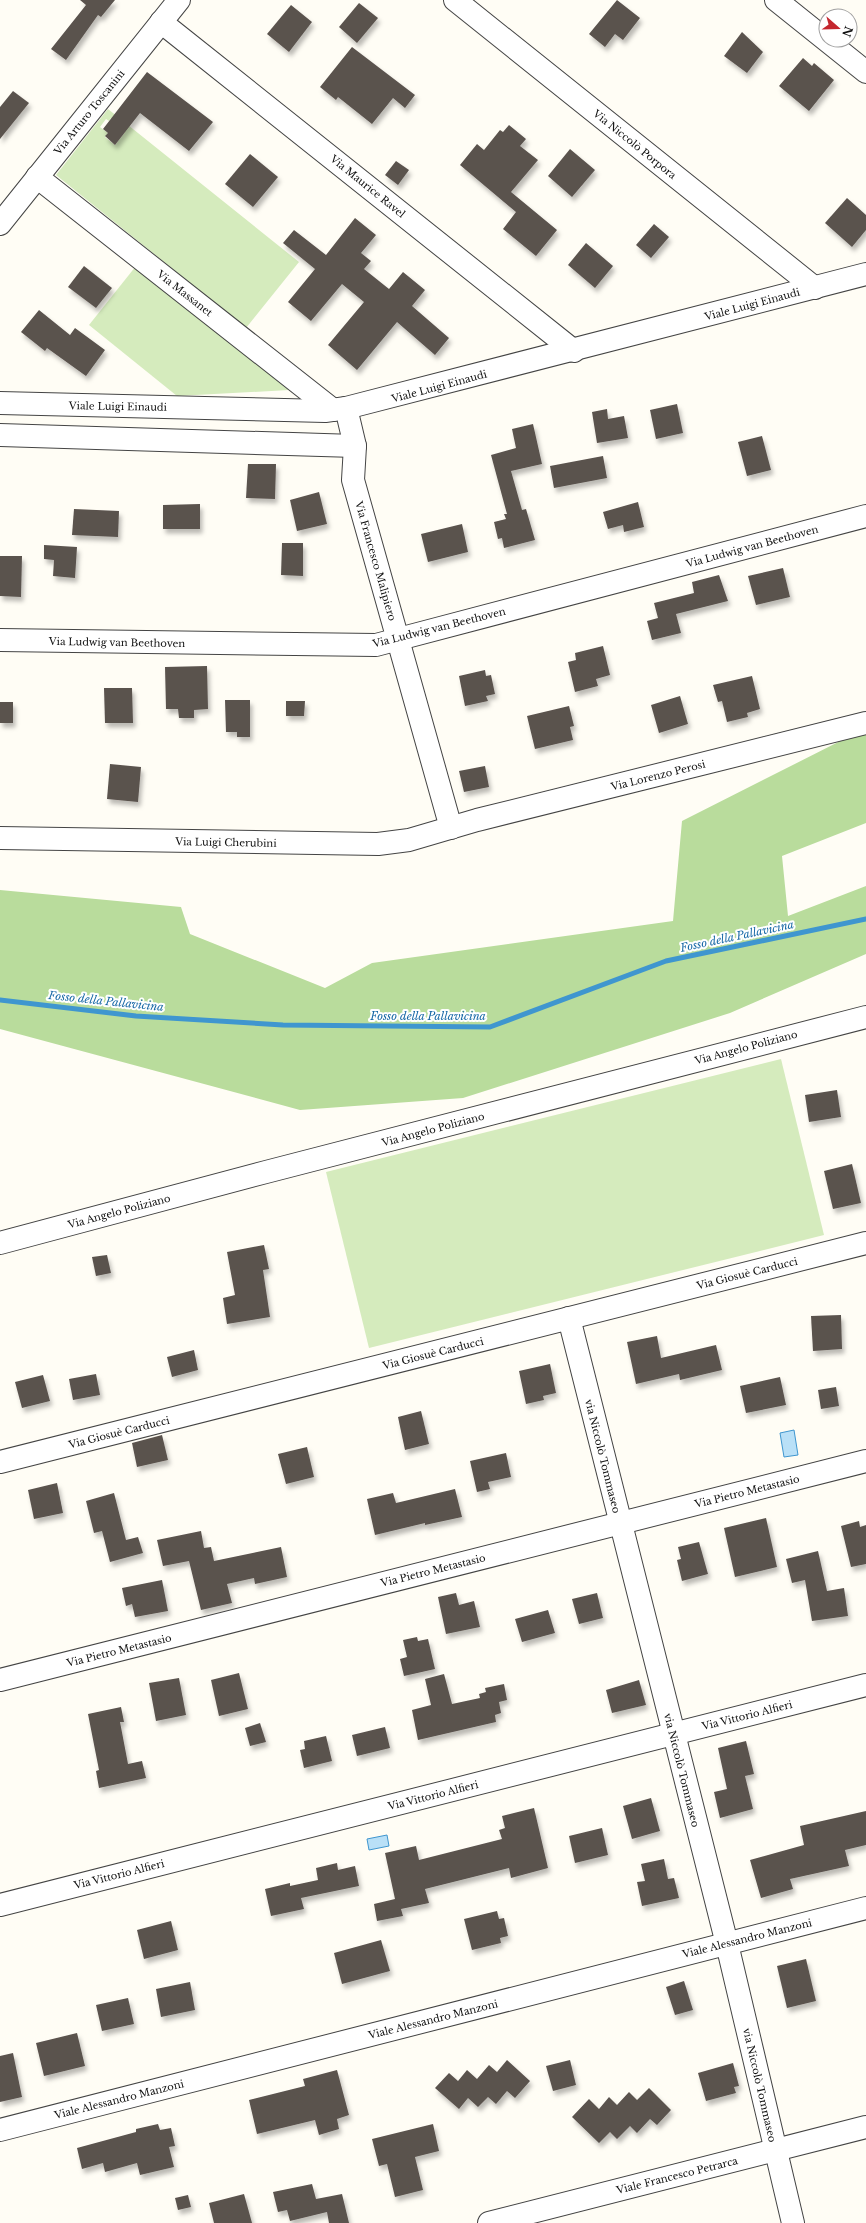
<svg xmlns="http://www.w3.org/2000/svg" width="866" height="2223" font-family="'Libre Baskerville',serif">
  <defs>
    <filter id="shadow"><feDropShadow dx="2.5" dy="4.5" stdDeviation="2" flood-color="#0004"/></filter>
  </defs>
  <rect width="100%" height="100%" fill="#fffdf5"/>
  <g fill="#d5ebbd" fill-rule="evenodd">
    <path d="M108 109 299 262 246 328 56 175ZM111 118 125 132 115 145 105 137 108 133 100 127 106 119 109 121Z"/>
    <path d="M136 266 289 390 177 396 89 325Z"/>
    <path d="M781 1059 824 1235 369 1348 326 1172Z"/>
  </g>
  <path fill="#b9dc9c" d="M866 728V823L782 856 788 916 866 886V954L730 1013 463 1098 300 1110 0 1029V890L181 907 190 934 325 988 372 963 673 921 682 821Z"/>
  <g fill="#b9e0f7" stroke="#3f96cf">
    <path d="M794 1430 798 1455 784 1457 780 1433Z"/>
    <path d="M387 1835 389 1846 369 1850 367 1839Z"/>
  </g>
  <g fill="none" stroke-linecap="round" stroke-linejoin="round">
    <path stroke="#3f96cf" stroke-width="5" d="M0 1000 136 1016 283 1025 490 1027 666 961 866 919"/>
  </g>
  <g fill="#5a524d" filter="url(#shadow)">
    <path d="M80 0H115L101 17 98 15 66 60 51 49 86 5Z"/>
    <path d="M617 0 640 18 623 40 615 34 605 47 589 34Z"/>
    <path d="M359 3 378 18 357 43 339 27Z"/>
    <path d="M291 5 312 22 289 52 267 34Z"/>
    <path d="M742 32 763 52 747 73 724 56Z"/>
    <path d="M352 47 415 95 405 108 393 98 372 124 338 97 336 100 320 87Z"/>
    <path d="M803 58 812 66 814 63 834 80 809 111 779 86Z"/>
    <path d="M147 72 213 122 189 151 140 113 115 145 105 136 108 133 103 129Z"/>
    <path d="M13 91 29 103 0 139V107Z"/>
    <path d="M509 125 526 139 520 146 538 160 511 192 557 230 536 256 503 229 516 212 460 165 477 144 484 150 500 130 503 132Z"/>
    <path d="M570 149 595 170 572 197 548 176Z"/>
    <path d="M250 154 278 177 253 207 225 184Z"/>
    <path d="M396 161 409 170 398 185 385 175Z"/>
    <path d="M847 198 866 215V230L852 247 825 223Z"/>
    <path d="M355 218 376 235 361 253 371 261 364 269 389 289 403 272 425 290 412 306 449 338 435 355 397 322 357 370 328 345 364 302 342 284 311 321 288 302 315 269 283 243 294 230 326 255Z"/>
    <path d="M654 224 669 237 651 258 636 245Z"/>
    <path d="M586 243 613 266 595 288 568 265Z"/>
    <path d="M84 266 112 288 96 308 68 287Z"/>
    <path d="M39 310 70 335 75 328 105 350 86 376 47 348 45 351 21 332Z"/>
    <path d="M677 404 683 433 656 439 650 410Z"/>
    <path d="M607 409 608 419 624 416 628 438 597 443 592 412Z"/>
    <path d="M533 424 542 464 511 471 522 510 526 509 535 540 504 548 502 538 498 539 494 522 506 519 504 514H507L491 455 516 448 512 429Z"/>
    <path d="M762 436 771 470 747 476 738 442Z"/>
    <path d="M603 456 607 478 554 488 550 466Z"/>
    <path d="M248 464H276L275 499 246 498Z"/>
    <path d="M319 492 327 524 297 531 290 500Z"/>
    <path d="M638 502 644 527 624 532 623 525 608 529 603 512Z"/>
    <path d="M200 504V529H163V505Z"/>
    <path d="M74 509 119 511 118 537 72 535Z"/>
    <path d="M462 524 468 552 428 562 421 534Z"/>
    <path d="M282 543H303V576L281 575Z"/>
    <path d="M44 545 77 547 75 578 53 576 54 560 44 559Z"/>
    <path d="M0 556H22L21 597 0 596Z"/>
    <path d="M783 568 790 597 756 605 748 576Z"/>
    <path d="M719 575 728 601 676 614 681 633 652 640 647 621 658 618 654 603 694 593 692 582Z"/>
    <path d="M603 646 610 675 596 679 598 686 575 692 568 662 576 660 575 653Z"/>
    <path d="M207 666 208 709 194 710V718H179L178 709H166L165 667Z"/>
    <path d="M485 670 486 676 491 675 495 694 486 696 488 701 465 706 459 676Z"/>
    <path d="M752 676 760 709 747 713 748 717 727 722 722 701 718 702 713 685Z"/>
    <path d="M104 688H132L133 723H105Z"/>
    <path d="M680 696 688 724 659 733 651 705Z"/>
    <path d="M225 700H250V737H237V732H226Z"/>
    <path d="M286 701H305L304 716H286Z"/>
    <rect x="0" y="702" width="13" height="21"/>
    <path d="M569 706 574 726 570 727 573 740 535 749 527 716Z"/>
    <path d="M110 764 141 767 138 802 107 799Z"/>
    <path d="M485 766 489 787 464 792 459 771Z"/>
    <path d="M837 1090 841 1117 809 1122 805 1095Z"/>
    <path d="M852 1164 861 1203 833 1209 824 1171Z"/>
    <path d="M264 1245 269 1269 263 1270 270 1317 227 1324 223 1298 235 1295 227 1252Z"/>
    <path d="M107 1255 111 1273 96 1276 92 1257Z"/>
    <path d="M841 1315 842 1349 813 1351 811 1316Z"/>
    <path d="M657 1336 661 1358 716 1345 722 1370 680 1380 679 1374 636 1384 627 1342Z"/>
    <path d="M194 1350 198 1370 172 1377 167 1357Z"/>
    <path d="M550 1364 556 1393 543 1396 544 1400 526 1404 519 1371Z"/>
    <path d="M96 1374 100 1395 73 1400 69 1379Z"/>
    <path d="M43 1375 50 1401 22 1408 15 1382Z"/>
    <path d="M780 1377 786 1405 746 1413 740 1386Z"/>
    <path d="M836 1387 839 1406 821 1409 818 1390Z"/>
    <path d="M421 1411 429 1444 405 1450 398 1417Z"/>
    <path d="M162 1435 168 1460 137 1467 132 1443Z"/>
    <path d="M307 1447 314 1477 286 1484 278 1454Z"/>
    <path d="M506 1453 511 1477 488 1482 490 1489 477 1492 470 1461Z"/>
    <path d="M57 1483 63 1513 34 1519 28 1490Z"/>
    <path d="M455 1489 462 1517 425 1525V1523L375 1535 367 1499 393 1493 396 1503Z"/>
    <path d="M114 1493 126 1540 138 1537 143 1553 110 1562 102 1531 94 1533 86 1501Z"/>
    <path d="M766 1518 777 1567 735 1577 724 1528Z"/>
    <path d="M859 1521 860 1527 866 1525V1564L851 1567 841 1526Z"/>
    <path d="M201 1531 204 1548 211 1547 214 1561 281 1547 287 1577 255 1584 254 1578 227 1584 232 1603 201 1610 189 1561 163 1566 157 1540Z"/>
    <path d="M699 1542 708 1574 682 1581 677 1560 681 1559 678 1547Z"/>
    <path d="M818 1551 827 1591 844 1588 848 1616 812 1621 805 1580 792 1583 786 1559Z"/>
    <path d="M162 1580 168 1611 135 1617 132 1604 126 1606 122 1588Z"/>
    <path d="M456 1593 459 1605 474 1601 480 1627 446 1634 438 1597Z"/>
    <path d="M597 1593 603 1618 579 1624 572 1599Z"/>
    <path d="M548 1610 555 1633 522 1642 515 1619Z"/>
    <path d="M417 1637 418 1641 428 1639 435 1669 404 1676 400 1659 407 1657 403 1640Z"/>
    <path d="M239 1673 248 1709 219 1716 211 1680Z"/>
    <path d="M444 1674 452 1704 480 1698 479 1694 486 1692 485 1688 504 1684 507 1700 499 1702 501 1713 495 1715 496 1722 418 1740 412 1710 431 1705 425 1679Z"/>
    <path d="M179 1678 186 1715 156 1721 149 1683Z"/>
    <path d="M639 1680 646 1705 612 1713 606 1690Z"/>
    <path d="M121 1707 124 1722H120L128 1764 142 1761 146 1778 99 1788 96 1771 99 1770 88 1714Z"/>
    <path d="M260 1723 266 1742 250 1746 245 1728Z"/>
    <path d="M385 1727 390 1748 357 1756 352 1735Z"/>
    <path d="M326 1736 332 1761 304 1768 300 1750 305 1749 304 1741Z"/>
    <path d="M746 1741 754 1774 745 1776 753 1809 720 1818 714 1792 727 1789 718 1748Z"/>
    <path d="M651 1798 660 1831 632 1839 623 1806Z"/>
    <path d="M534 1808 548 1868 511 1878 509 1868 425 1889 429 1903 401 1909 403 1916 377 1921 374 1904 395 1899 385 1853 416 1846 419 1860 502 1839 499 1830 505 1828 502 1816Z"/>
    <path d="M866 1811V1845L845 1850 849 1866 790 1879 793 1889 761 1898 750 1860 804 1845 800 1826Z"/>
    <path d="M602 1828 608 1855 575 1863 569 1836Z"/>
    <path d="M664 1859 668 1879 674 1878 679 1898 642 1906 637 1882 645 1881 641 1864Z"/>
    <path d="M337 1863 338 1870 355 1866 359 1886 301 1898 304 1909 271 1916 265 1889 290 1883V1886L318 1880 316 1868Z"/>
    <path d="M497 1911 499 1919 504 1918 508 1936 500 1938 501 1943 472 1950 464 1919Z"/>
    <path d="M171 1921 178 1950 144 1959 137 1930Z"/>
    <path d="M381 1940 390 1971 342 1984 334 1953Z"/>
    <path d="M806 1959 816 2001 787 2008 777 1966Z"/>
    <path d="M684 1981 693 2010 675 2015 666 1987Z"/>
    <path d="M190 1982 195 2010 161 2017 156 1989Z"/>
    <path d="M128 1998 134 2024 102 2031 96 2005Z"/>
    <path d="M77 2033 85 2066 44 2076 36 2043Z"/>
    <path d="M13 2053 22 2097 0 2102V2056Z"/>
    <path d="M507 2060 530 2081 515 2098 507 2091 496 2104 488 2097 478 2107 468 2098 459 2109 435 2088 449 2073 458 2081 467 2070 477 2079 489 2065 497 2072Z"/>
    <path d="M570 2060 576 2085 553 2091 546 2066Z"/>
    <path d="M733 2063 739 2086 734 2087 736 2093 706 2101 698 2073Z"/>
    <path d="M337 2070 349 2115 337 2119 339 2129 319 2135 315 2120 257 2134 249 2100 305 2086 303 2079Z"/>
    <path d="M649 2088 671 2110 657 2125 650 2119 637 2133 630 2126 617 2139 610 2132 599 2143 572 2117 589 2099 599 2109 609 2097 617 2105 629 2092 637 2100Z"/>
    <path d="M158 2124 160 2130 171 2128 175 2146 169 2147 174 2167 140 2175 137 2163 105 2172 103 2163 82 2169 77 2148 136 2132V2129Z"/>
    <path d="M433 2124 439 2151 415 2157 423 2190 395 2197 387 2164 379 2166 372 2139Z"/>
    <path d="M312 2184 316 2199 342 2194 349 2223H329L327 2212 290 2221 287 2210 278 2212 273 2192Z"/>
    <path d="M244 2194 252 2223H214L209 2203Z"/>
    <path d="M188 2195 191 2207 178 2210 175 2198Z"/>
  </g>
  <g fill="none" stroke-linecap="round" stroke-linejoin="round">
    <g stroke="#444" stroke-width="24">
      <g id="minor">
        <path d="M455 0 815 288"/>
        <path d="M776 0 866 72"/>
        <path d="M161 22 574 351"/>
        <path d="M37 177 333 410"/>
        <path d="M0 224 179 0"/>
        <path d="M0 403 325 411 346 408 866 274"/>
        <path d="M346 408 355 446 353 480 451 828"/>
        <path d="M0 435 355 446"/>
        <path d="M0 640 376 645 866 516"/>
        <path d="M0 838 378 844 409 840 477 820 866 723"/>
        <path d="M0 1243 266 1172 866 1017"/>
        <path d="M569 1318 727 1944 793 2223"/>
        <path d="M0 1462 866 1243"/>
        <path d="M0 1680 866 1461"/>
        <path d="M0 1905 866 1685"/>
        <path d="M0 2130 866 1908"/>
        <path d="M489 2223 866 2127"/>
      </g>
    </g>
    <use href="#minor" stroke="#fff" stroke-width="22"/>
  </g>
  <g text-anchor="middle" stroke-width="4" stroke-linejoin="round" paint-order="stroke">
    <g font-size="10" fill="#111" stroke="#fff">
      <text transform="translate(89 112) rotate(-51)" y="4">Via Arturo Toscanini</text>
      <text transform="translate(635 144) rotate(39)" y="4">Via Niccolò Porpora</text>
      <text transform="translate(368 186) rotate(39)" y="4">Via Maurice Ravel</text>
      <text transform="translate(185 293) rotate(38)" y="4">Via Massanet</text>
      <text transform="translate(752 304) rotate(-15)" y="4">Viale Luigi Einaudi</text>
      <text transform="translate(439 386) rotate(-15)" y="4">Viale Luigi Einaudi</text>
      <text transform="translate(118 406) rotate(1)" y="4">Viale Luigi Einaudi</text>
      <text transform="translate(752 546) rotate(-15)" y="4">Via Ludwig van Beethoven</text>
      <text transform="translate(376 561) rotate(74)" y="4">Via Francesco Malipiero</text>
      <text transform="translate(439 627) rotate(-14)" y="4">Via Ludwig van Beethoven</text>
      <text transform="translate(117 642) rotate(1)" y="4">Via Ludwig van Beethoven</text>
      <text transform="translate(658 775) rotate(-14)" y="4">Via Lorenzo Perosi</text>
      <text transform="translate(226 842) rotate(1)" y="4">Via Luigi Cherubini</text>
      <text transform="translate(746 1047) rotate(-15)" y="4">Via Angelo Poliziano</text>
      <text transform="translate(433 1129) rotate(-15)" y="4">Via Angelo Poliziano</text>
      <text transform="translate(119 1211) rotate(-15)" y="4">Via Angelo Poliziano</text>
      <text transform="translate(747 1273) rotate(-14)" y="4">Via Giosuè Carducci</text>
      <text transform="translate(433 1353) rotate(-14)" y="4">Via Giosuè Carducci</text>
      <text transform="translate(119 1432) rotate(-14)" y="4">Via Giosuè Carducci</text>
      <text transform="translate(603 1456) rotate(76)" y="4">via Niccolò Tommaseo</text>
      <text transform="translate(747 1491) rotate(-14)" y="4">Via Pietro Metastasio</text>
      <text transform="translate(433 1570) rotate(-14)" y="4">Via Pietro Metastasio</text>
      <text transform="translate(119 1650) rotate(-14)" y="4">Via Pietro Metastasio</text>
      <text transform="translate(747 1715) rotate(-14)" y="4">Via Vittorio Alfieri</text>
      <text transform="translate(682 1770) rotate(76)" y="4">via Niccolò Tommaseo</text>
      <text transform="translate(433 1795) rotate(-14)" y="4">Via Vittorio Alfieri</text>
      <text transform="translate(119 1874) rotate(-14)" y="4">Via Vittorio Alfieri</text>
      <text transform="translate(747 1938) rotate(-14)" y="4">Viale Alessandro Manzoni</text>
      <text transform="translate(433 2019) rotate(-14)" y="4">Viale Alessandro Manzoni</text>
      <text transform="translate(760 2085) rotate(77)" y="4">via Niccolò Tommaseo</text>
      <text transform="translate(119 2099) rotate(-14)" y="4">Viale Alessandro Manzoni</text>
      <text transform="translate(677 2175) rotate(-14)" y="4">Viale Francesco Petrarca</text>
    </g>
    <g font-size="11" font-style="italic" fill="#1768a6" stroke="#fff">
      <text transform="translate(737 936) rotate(-12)" y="4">Fosso della Pallavicina</text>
      <text transform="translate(106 1001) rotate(6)" y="4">Fosso della Pallavicina</text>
      <text x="428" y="1020">Fosso della Pallavicina</text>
    </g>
  </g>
  <g transform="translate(838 28) rotate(110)"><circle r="19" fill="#ffffff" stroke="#a0a0a0"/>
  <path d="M0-3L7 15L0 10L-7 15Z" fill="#c4262e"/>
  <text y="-6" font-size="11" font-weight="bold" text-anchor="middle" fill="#111111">N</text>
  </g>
</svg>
